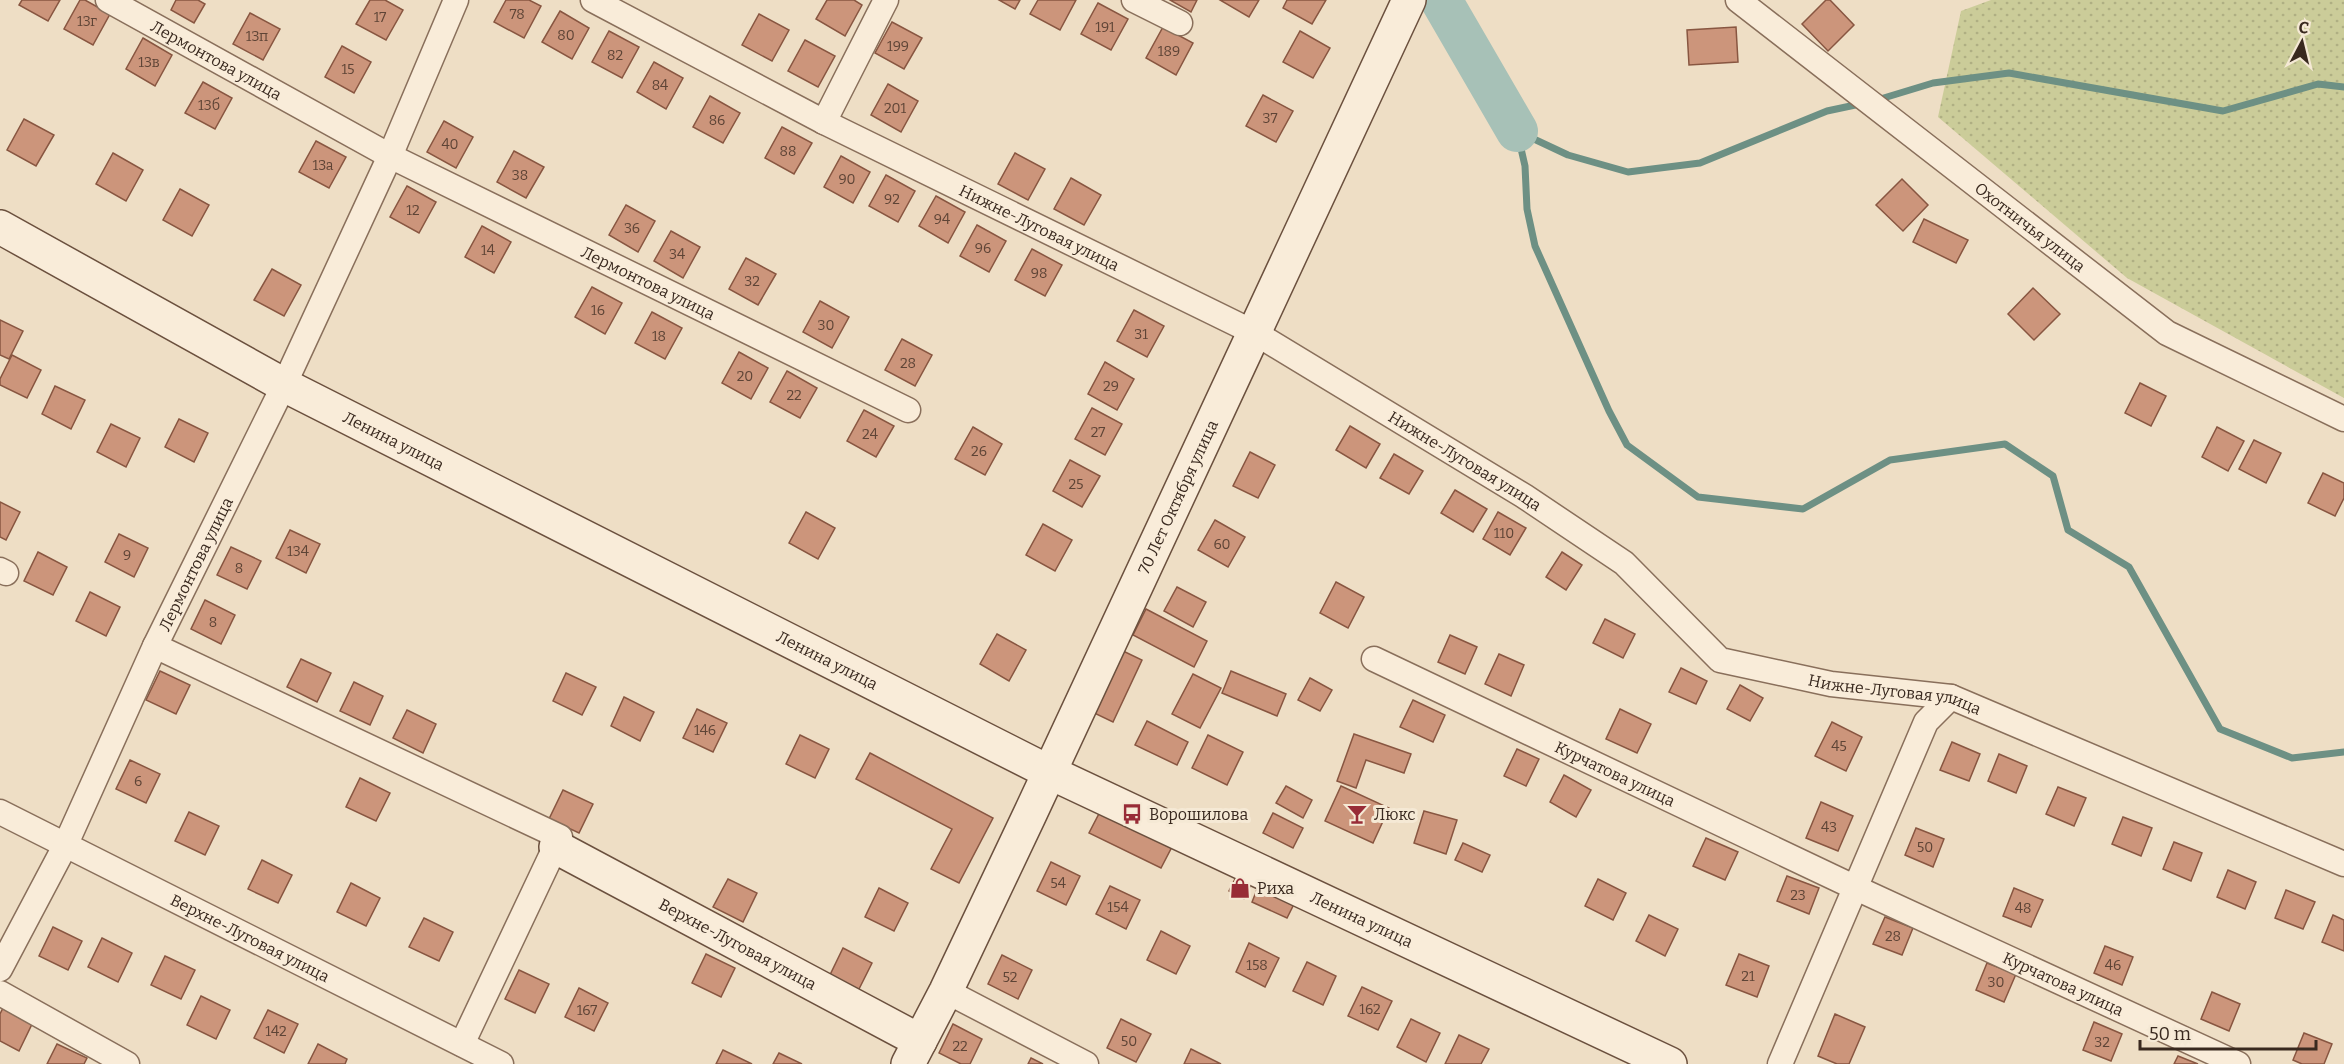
<svg xmlns="http://www.w3.org/2000/svg" width="2344" height="1064" font-family="Bitter,serif">
  <defs>
    <pattern id="grass-dots" width="8" height="8" patternUnits="userSpaceOnUse" patternTransform="scale(1.5)"><rect width="8" height="8" fill="#cbcc99"/><path d="M2 2h.1M6 6h.1" fill="none" stroke="#afaf83" stroke-width="1.8" stroke-linecap="round"/></pattern>
  </defs>
  <rect width="100%" height="100%" fill="#eedec5"/>
  <path fill="url(#grass-dots)" d="M1991 0H2344V398L2127 278 1938 117 1961 11Z"/>
  <g fill="none" stroke-linecap="round" stroke-linejoin="round">
    <g stroke="#6d9084" stroke-width="7">
      <path d="M1877 100 1933 83 2009 73 2223 111 2318 84 2344 87"/>
      <path d="M1517 131 1525 166 1527 209 1535 246 1609 411 1627 445 1698 497 1803 509 1890 460 2005 444 2053 476 2068 530 2129 567 2220 729 2292 758 2344 752"/>
      <path d="M1517 131 1568 155 1628 172 1700 163 1827 111 1860 104"/>
    </g>
    <path stroke="#a7c1b7" stroke-width="42" d="M1441 0 1517 131"/>
  </g>
  <g fill="#cc957b" stroke="#885641" stroke-width="1.5">
    <path d="M22 0H60L48 21 19 5Z"/>
    <path d="M80 0H85L110 14 93 45 64 29Z"/>
    <path d="M176 0H198L205 4 194 23 171 10Z"/>
    <path d="M370 0H385L403 10 386 40 356 24Z"/>
    <path d="M506 0H529L541 6 524 38 494 22Z"/>
    <path d="M827 0H854L862 5 845 36 816 19Z"/>
    <path d="M999 0H1020L1015 9Z"/>
    <path d="M1038 0H1076L1060 30 1030 14Z"/>
    <path d="M1170 0H1197L1191 12Z"/>
    <path d="M1220 0H1259L1249 17Z"/>
    <path d="M1287 0H1326L1312 24 1283 8Z"/>
    <path d="M1826 0H1830L1854 25 1828 51 1802 24Z"/>
    <path d="M1098 3 1128 19 1111 50 1081 34Z"/>
    <path d="M560 11 589 28 572 59 542 42Z"/>
    <path d="M250 13 280 29 263 60 233 44Z"/>
    <path d="M759 14 789 30 772 61 742 45Z"/>
    <path d="M892 22 922 38 904 69 875 53Z"/>
    <path d="M1163 27 1193 43 1176 75 1146 58Z"/>
    <path d="M1736 27 1738 62 1689 65 1687 30Z"/>
    <path d="M609 31 639 47 622 78 592 62Z"/>
    <path d="M1300 31 1330 48 1313 78 1283 62Z"/>
    <path d="M143 38 172 55 155 86 126 69Z"/>
    <path d="M805 40 835 56 818 87 788 71Z"/>
    <path d="M342 46 371 62 354 93 325 77Z"/>
    <path d="M654 62 683 78 666 109 637 92Z"/>
    <path d="M203 82 232 98 215 129 185 113Z"/>
    <path d="M888 84 918 101 901 132 871 115Z"/>
    <path d="M1263 95 1293 111 1276 142 1246 126Z"/>
    <path d="M710 96 740 113 723 143 693 127Z"/>
    <path d="M24 119 54 135 36 166 7 150Z"/>
    <path d="M444 121 473 137 456 168 427 152Z"/>
    <path d="M782 127 812 143 794 174 765 158Z"/>
    <path d="M316 141 346 157 329 188 299 172Z"/>
    <path d="M514 151 544 167 526 198 497 182Z"/>
    <path d="M113 153 143 170 126 201 96 184Z"/>
    <path d="M1015 153 1045 169 1028 200 998 184Z"/>
    <path d="M841 156 870 172 853 203 824 187Z"/>
    <path d="M886 175 915 191 898 222 869 206Z"/>
    <path d="M1071 178 1101 195 1084 225 1054 209Z"/>
    <path d="M1902 179 1928 205 1903 231 1876 205Z"/>
    <path d="M407 186 436 202 419 233 390 217Z"/>
    <path d="M180 189 209 205 192 236 163 220Z"/>
    <path d="M936 196 965 212 948 243 919 226Z"/>
    <path d="M626 205 655 221 638 252 609 235Z"/>
    <path d="M1924 219 1968 240 1956 263 1913 242Z"/>
    <path d="M977 225 1006 241 989 272 960 256Z"/>
    <path d="M482 226 511 242 494 273 465 257Z"/>
    <path d="M671 231 700 247 683 278 654 261Z"/>
    <path d="M1032 249 1062 265 1045 296 1015 280Z"/>
    <path d="M746 258 776 274 758 305 729 289Z"/>
    <path d="M272 269 301 285 284 316 254 300Z"/>
    <path d="M592 287 622 303 605 334 575 317Z"/>
    <path d="M2033 288 2060 314 2034 340 2008 314Z"/>
    <path d="M820 301 849 317 832 348 803 332Z"/>
    <path d="M1134 310 1164 326 1147 357 1117 341Z"/>
    <path d="M652 312 682 328 665 359 635 343Z"/>
    <path d="M0 320 23 331 9 359 0 355Z"/>
    <path d="M902 339 932 355 915 386 885 370Z"/>
    <path d="M739 352 768 368 751 399 722 383Z"/>
    <path d="M12 355 41 370 27 398 0 385V379Z"/>
    <path d="M1105 362 1134 379 1117 410 1088 394Z"/>
    <path d="M787 371 817 388 800 418 770 402Z"/>
    <path d="M2140 383 2166 396 2151 426 2125 413Z"/>
    <path d="M55 386 85 400 71 429 42 414Z"/>
    <path d="M1092 408 1122 424 1105 455 1075 439Z"/>
    <path d="M864 410 894 426 876 457 847 441Z"/>
    <path d="M179 419 208 433 194 462 165 447Z"/>
    <path d="M111 424 140 438 126 467 97 452Z"/>
    <path d="M1350 426 1380 444 1366 468 1336 450Z"/>
    <path d="M973 427 1002 444 985 475 955 459Z"/>
    <path d="M2217 427 2244 441 2228 471 2202 457Z"/>
    <path d="M2254 440 2281 453 2266 483 2239 469Z"/>
    <path d="M1250 452 1275 465 1258 498 1233 486Z"/>
    <path d="M1394 454 1423 471 1409 494 1380 478Z"/>
    <path d="M1070 460 1100 476 1082 507 1053 491Z"/>
    <path d="M2323 473 2344 483V498L2335 516 2308 503Z"/>
    <path d="M1455 490 1487 509 1473 532 1441 513Z"/>
    <path d="M0 502 20 512 6 540 0 537Z"/>
    <path d="M806 512 835 528 818 559 789 543Z"/>
    <path d="M1498 512 1526 528 1510 555 1483 539Z"/>
    <path d="M1215 520 1245 537 1228 567 1198 550Z"/>
    <path d="M1043 524 1072 540 1055 571 1026 555Z"/>
    <path d="M290 530 320 544 306 573 276 558Z"/>
    <path d="M119 534 148 548 134 577 105 562Z"/>
    <path d="M231 547 261 561 247 589 217 575Z"/>
    <path d="M38 552 67 567 53 595 24 581Z"/>
    <path d="M1562 552 1582 565 1566 590 1546 577Z"/>
    <path d="M1336 582 1364 597 1348 628 1320 613Z"/>
    <path d="M1177 587 1206 602 1193 627 1164 611Z"/>
    <path d="M90 592 120 607 106 636 76 621Z"/>
    <path d="M205 600 235 615 221 644 191 629Z"/>
    <path d="M1146 609 1207 641 1194 667 1133 635Z"/>
    <path d="M1605 619 1635 634 1623 658 1593 643Z"/>
    <path d="M997 634 1026 650 1009 681 980 664Z"/>
    <path d="M1450 635 1477 647 1465 674 1438 662Z"/>
    <path d="M1121 650 1142 660 1113 722 1092 712Z"/>
    <path d="M1499 654 1524 665 1511 696 1485 684Z"/>
    <path d="M301 659 331 673 317 702 287 687Z"/>
    <path d="M1681 668 1707 681 1696 704 1669 692Z"/>
    <path d="M160 671 190 685 176 714 146 700Z"/>
    <path d="M1231 671 1286 694 1277 716 1222 693Z"/>
    <path d="M566 673 596 687 582 715 553 701Z"/>
    <path d="M1193 674 1221 688 1200 728 1172 714Z"/>
    <path d="M1310 678 1332 690 1320 711 1298 700Z"/>
    <path d="M354 682 383 696 370 725 340 711Z"/>
    <path d="M1740 685 1763 698 1750 721 1727 709Z"/>
    <path d="M624 697 654 712 640 741 611 726Z"/>
    <path d="M1413 700 1445 715 1433 742 1400 727Z"/>
    <path d="M697 709 727 723 713 752 683 738Z"/>
    <path d="M1620 709 1651 724 1637 753 1606 739Z"/>
    <path d="M407 710 436 724 423 753 393 738Z"/>
    <path d="M1147 721 1188 742 1177 765 1135 745Z"/>
    <path d="M1832 722 1862 737 1846 771 1815 756Z"/>
    <path d="M1354 734 1411 754 1404 773 1366 760 1356 788 1337 781Z"/>
    <path d="M800 735 829 749 815 778 786 764Z"/>
    <path d="M1208 735 1243 752 1227 785 1192 768Z"/>
    <path d="M1952 742 1980 754 1969 781 1940 770Z"/>
    <path d="M1517 749 1539 759 1526 786 1504 776Z"/>
    <path d="M870 753 993 818 959 883 931 869 952 829 856 779Z"/>
    <path d="M1999 754 2027 766 2016 793 1988 781Z"/>
    <path d="M130 760 160 774 146 803 116 789Z"/>
    <path d="M1564 775 1591 790 1576 817 1550 802Z"/>
    <path d="M360 778 390 793 376 821 346 807Z"/>
    <path d="M1286 786 1312 800 1303 818 1276 803Z"/>
    <path d="M1341 786 1389 808 1373 843 1325 821Z"/>
    <path d="M2058 787 2086 798 2074 826 2046 814Z"/>
    <path d="M563 790 593 804 579 833 549 819Z"/>
    <path d="M1821 802 1853 816 1838 851 1806 838Z"/>
    <path d="M1103 806 1175 841 1161 868 1089 833Z"/>
    <path d="M1424 811 1457 820 1446 854 1414 843Z"/>
    <path d="M189 812 219 826 205 855 175 841Z"/>
    <path d="M1273 813 1303 828 1293 848 1263 833Z"/>
    <path d="M2123 817 2152 828 2141 856 2112 844Z"/>
    <path d="M1916 828 1944 839 1933 867 1905 855Z"/>
    <path d="M1706 838 1738 852 1725 880 1693 866Z"/>
    <path d="M2174 842 2202 853 2191 881 2163 869Z"/>
    <path d="M1463 843 1490 855 1482 872 1455 860Z"/>
    <path d="M262 860 292 875 278 903 248 889Z"/>
    <path d="M1051 862 1080 876 1066 905 1037 891Z"/>
    <path d="M2228 870 2256 882 2245 909 2217 897Z"/>
    <path d="M1787 876 1819 888 1809 914 1777 901Z"/>
    <path d="M1236 877 1251 884 1244 899 1229 891Z"/>
    <path d="M728 879 757 893 743 922 713 907Z"/>
    <path d="M1598 879 1626 893 1613 920 1585 906Z"/>
    <path d="M351 883 380 898 366 926 337 912Z"/>
    <path d="M1110 886 1140 900 1126 929 1096 914Z"/>
    <path d="M1258 887 1294 904 1287 918 1252 902Z"/>
    <path d="M879 888 908 903 894 931 865 917Z"/>
    <path d="M2014 888 2043 900 2031 927 2003 916Z"/>
    <path d="M2286 890 2315 902 2303 929 2275 918Z"/>
    <path d="M1649 915 1678 929 1665 956 1636 941Z"/>
    <path d="M2333 915 2344 920V951L2322 942Z"/>
    <path d="M1885 917 1913 928 1902 955 1873 944Z"/>
    <path d="M424 918 453 932 439 961 409 947Z"/>
    <path d="M53 927 82 941 68 970 39 956Z"/>
    <path d="M1161 931 1190 946 1176 974 1147 960Z"/>
    <path d="M102 938 132 953 118 982 88 967Z"/>
    <path d="M1249 943 1279 958 1265 987 1236 972Z"/>
    <path d="M2105 946 2133 957 2122 985 2094 973Z"/>
    <path d="M843 948 872 963 858 991 829 977Z"/>
    <path d="M706 954 735 968 721 997 692 983Z"/>
    <path d="M1739 954 1769 966 1757 997 1726 985Z"/>
    <path d="M1002 955 1032 970 1018 999 988 984Z"/>
    <path d="M165 956 195 970 181 999 151 985Z"/>
    <path d="M1307 962 1336 976 1323 1005 1293 991Z"/>
    <path d="M1987 963 2016 974 2004 1002 1976 990Z"/>
    <path d="M519 970 549 984 535 1013 505 999Z"/>
    <path d="M1362 987 1392 1001 1378 1030 1348 1016Z"/>
    <path d="M579 988 608 1003 594 1031 565 1017Z"/>
    <path d="M2212 992 2240 1004 2229 1031 2201 1019Z"/>
    <path d="M201 996 230 1010 216 1039 187 1025Z"/>
    <path d="M3 1008 33 1022 19 1051 0 1041V1014Z"/>
    <path d="M268 1010 298 1024 284 1053 254 1038Z"/>
    <path d="M1835 1014 1865 1027 1849 1064H1837L1818 1056Z"/>
    <path d="M1121 1019 1151 1034 1136 1062 1107 1048Z"/>
    <path d="M1411 1019 1440 1033 1426 1062 1397 1047Z"/>
    <path d="M2094 1022 2122 1034 2111 1061 2083 1050Z"/>
    <path d="M953 1024 982 1039 970 1064H961L939 1053Z"/>
    <path d="M2304 1033 2332 1044 2324 1064H2302L2293 1060Z"/>
    <path d="M1459 1035 1489 1049 1481 1064H1445Z"/>
    <path d="M57 1044 87 1058 84 1064H47Z"/>
    <path d="M318 1044 347 1059 345 1064H308Z"/>
    <path d="M1191 1049 1221 1064H1184Z"/>
    <path d="M723 1050 752 1064H716Z"/>
    <path d="M779 1053 802 1064H773Z"/>
    <path d="M2178 1056 2198 1064H2174Z"/>
    <path d="M1031 1058 1043 1064H1028Z"/>
  </g>
  <g fill="none" stroke-linecap="round" stroke-linejoin="round">
    <g stroke="#896f5b" stroke-width="27">
      <g id="street">
        <path id="s1" d="M108 0 390 156 908 410"/>
        <path id="s2" d="M593 0 824 122 1255 333 1524 496 1624 563 1720 660 1831 684 1951 697 2344 864"/>
        <path d="M1134 0 1180 23"/>
        <path id="s3" d="M1738 0 2167 333 2344 419"/>
        <path d="M824 122 886 0"/>
        <path d="M0 570 6 573"/>
        <path d="M155 646 560 837 462 1044"/>
        <path id="s4" d="M1374 659 1856 888 2238 1064"/>
        <path id="s5" d="M0 812 501 1064"/>
        <path id="s6" d="M0 969 65 846 155 646 284 385 390 156 456 0"/>
        <path d="M946 991 1086 1064"/>
        <path d="M0 993 127 1064"/>
        <path d="M1780 1064 1926 722 1951 697"/>
      </g>
    </g>
    <g stroke="#6b503e" stroke-width="36">
      <g id="secondary">
        <path id="s7" d="M0 227 284 385 1049 772 1670 1064"/>
        <path id="s8" d="M556 847 920 1041"/>
        <path id="s9" d="M908 1064 946 991 1030 814 1409 0"/>
      </g>
    </g>
    <use href="#street" stroke="#f9ecd9" stroke-width="24"/>
    <use href="#secondary" stroke="#f9ecd9" stroke-width="33"/>
  </g>
  <defs>
    <g id="bus-bare" transform="scale(1.62)"><path d="M-5-6H5V4H4V6H2V4H-2V6H-4V4H-5ZM-3.5-4V0h7V-4ZM-3.5 1.2v1.5H-2V1.2ZM2 1.2v1.5H3.5V1.2Z" fill="#982c37" stroke="#f5e9d5" stroke-width="2.5" paint-order="stroke"/></g>
    <g id="bar-bare" transform="scale(1.62)"><path d="M-6-5H6L.8 .8V4.5H3.5V6h-7V4.5H-.8V.8Z" fill="#982c37" stroke="#f5e9d5" stroke-width="2.5" paint-order="stroke"/></g>
    <g id="shop-bare" transform="scale(1.62)"><path d="M-5-2.5h2.3a2.7 3.5 0 0 1 5.4 0H5L5.5 6h-11ZM-1.5-2.5h3a1.5 2.3 0 0 0-3 0Z" fill="#982c37" stroke="#f5e9d5" stroke-width="2.5" paint-order="stroke"/></g>
  </defs>
  <g fill-rule="evenodd">
    <use href="#bus-bare" x="1132" y="814"/>
    <use href="#bar-bare" x="1357" y="814"/>
    <use href="#shop-bare" x="1240" y="888"/>
  </g>
  <g text-anchor="middle" stroke-width="6" stroke-linejoin="round" paint-order="stroke">
    <g font-size="14" fill="#5e4436">
      <text x="517" y="19">78</text>
      <text x="380" y="22">17</text>
      <text x="87" y="26">13г</text>
      <text x="1105" y="32">191</text>
      <text x="566" y="40">80</text>
      <text x="257" y="41">13п</text>
      <text x="898" y="51">199</text>
      <text x="1169" y="56">189</text>
      <text x="615" y="60">82</text>
      <text x="149" y="67">13в</text>
      <text x="348" y="74">15</text>
      <text x="660" y="90">84</text>
      <text x="209" y="110">13б</text>
      <text x="895" y="113">201</text>
      <text x="1270" y="123">37</text>
      <text x="717" y="125">86</text>
      <text x="450" y="149">40</text>
      <text x="788" y="156">88</text>
      <text x="323" y="170">13а</text>
      <text x="520" y="180">38</text>
      <text x="847" y="184">90</text>
      <text x="892" y="204">92</text>
      <text x="413" y="215">12</text>
      <text x="942" y="224">94</text>
      <text x="632" y="233">36</text>
      <text x="983" y="253">96</text>
      <text x="488" y="255">14</text>
      <text x="677" y="259">34</text>
      <text x="1039" y="278">98</text>
      <text x="752" y="286">32</text>
      <text x="598" y="315">16</text>
      <text x="826" y="330">30</text>
      <text x="1141" y="339">31</text>
      <text x="659" y="341">18</text>
      <text x="908" y="368">28</text>
      <text x="745" y="381">20</text>
      <text x="1111" y="391">29</text>
      <text x="794" y="400">22</text>
      <text x="1098" y="437">27</text>
      <text x="870" y="439">24</text>
      <text x="979" y="456">26</text>
      <text x="1076" y="489">25</text>
      <text x="1504" y="538">110</text>
      <text x="1222" y="549">60</text>
      <text x="298" y="556">134</text>
      <text x="127" y="560">9</text>
      <text x="239" y="573">8</text>
      <text x="213" y="627">8</text>
      <text x="705" y="735">146</text>
      <text x="1839" y="751">45</text>
      <text x="138" y="786">6</text>
      <text x="1829" y="832">43</text>
      <text x="1925" y="852">50</text>
      <text x="1058" y="888">54</text>
      <text x="1798" y="900">23</text>
      <text x="1118" y="912">154</text>
      <text x="2023" y="913">48</text>
      <text x="1893" y="941">28</text>
      <text x="1257" y="970">158</text>
      <text x="2113" y="970">46</text>
      <text x="1748" y="981">21</text>
      <text x="1010" y="982">52</text>
      <text x="1996" y="987">30</text>
      <text x="1370" y="1014">162</text>
      <text x="587" y="1015">167</text>
      <text x="276" y="1036">142</text>
      <text x="1129" y="1046">50</text>
      <text x="2102" y="1047">32</text>
      <text x="960" y="1051">22</text>
    </g>
    <g font-size="16" fill="#39291f" stroke="#f5e9d5">
      <text dy="6" stroke="none"><textPath href="#s1" startOffset="124">Лермонтова улица</textPath></text>
      <text dy="6" stroke="none"><textPath href="#s3" startOffset="370">Охотничья улица</textPath></text>
      <text dy="6" stroke="none"><textPath href="#s2" startOffset="501">Нижне-Луговая улица</textPath></text>
      <text dy="6" stroke="none"><textPath href="#s1" startOffset="610">Лермонтова улица</textPath></text>
      <text dy="6" stroke="none"><textPath href="#s7" startOffset="448">Ленина улица</textPath></text>
      <text dy="6" stroke="none"><textPath href="#s2" startOffset="987">Нижне-Луговая улица</textPath></text>
      <text dy="6" stroke="none"><textPath href="#s9" startOffset="628">70 Лет Октября улица</textPath></text>
      <text dy="6" stroke="none"><textPath href="#s6" startOffset="450">Лермонтова улица</textPath></text>
      <text dy="6" stroke="none"><textPath href="#s7" startOffset="934">Ленина улица</textPath></text>
      <text dy="6" stroke="none"><textPath href="#s2" startOffset="1491">Нижне-Луговая улица</textPath></text>
      <text dy="6" stroke="none"><textPath href="#s4" startOffset="267">Курчатова улица</textPath></text>
      <text dy="6" stroke="none"><textPath href="#s7" startOffset="1528">Ленина улица</textPath></text>
      <text dy="6" stroke="none"><textPath href="#s5" startOffset="280">Верхне-Луговая улица</textPath></text>
      <text dy="6" stroke="none"><textPath href="#s8" startOffset="206">Верхне-Луговая улица</textPath></text>
      <text dy="6" stroke="none"><textPath href="#s4" startOffset="762">Курчатова улица</textPath></text>
    </g>
    <g font-size="16" fill="#39291f" stroke="#f5e9d5" text-anchor="start">
      <text x="1149" y="820">Ворошилова</text>
      <text x="1374" y="820">Люкс</text>
      <text x="1257" y="894">Риха</text>
    </g>
  </g>
  <g transform="translate(2302 42) rotate(7)" stroke="#f5e9d5" stroke-width="4.5" paint-order="stroke">
  <path d="M0-4.5L10 22L0 15L-10 22Z" fill="#39291f"/>
  <text y="-9" font-size="16" font-weight="bold" text-anchor="middle" fill="#39291f">С</text>
  </g>
  <path d="M2140 1040v9h176v-9" fill="none" stroke="#39291f" stroke-width="3"/>
  <text x="2149" y="1040" font-size="18" fill="#39291f" stroke="#f5e9d5" stroke-width="4.5" paint-order="stroke">50 m</text>
</svg>
